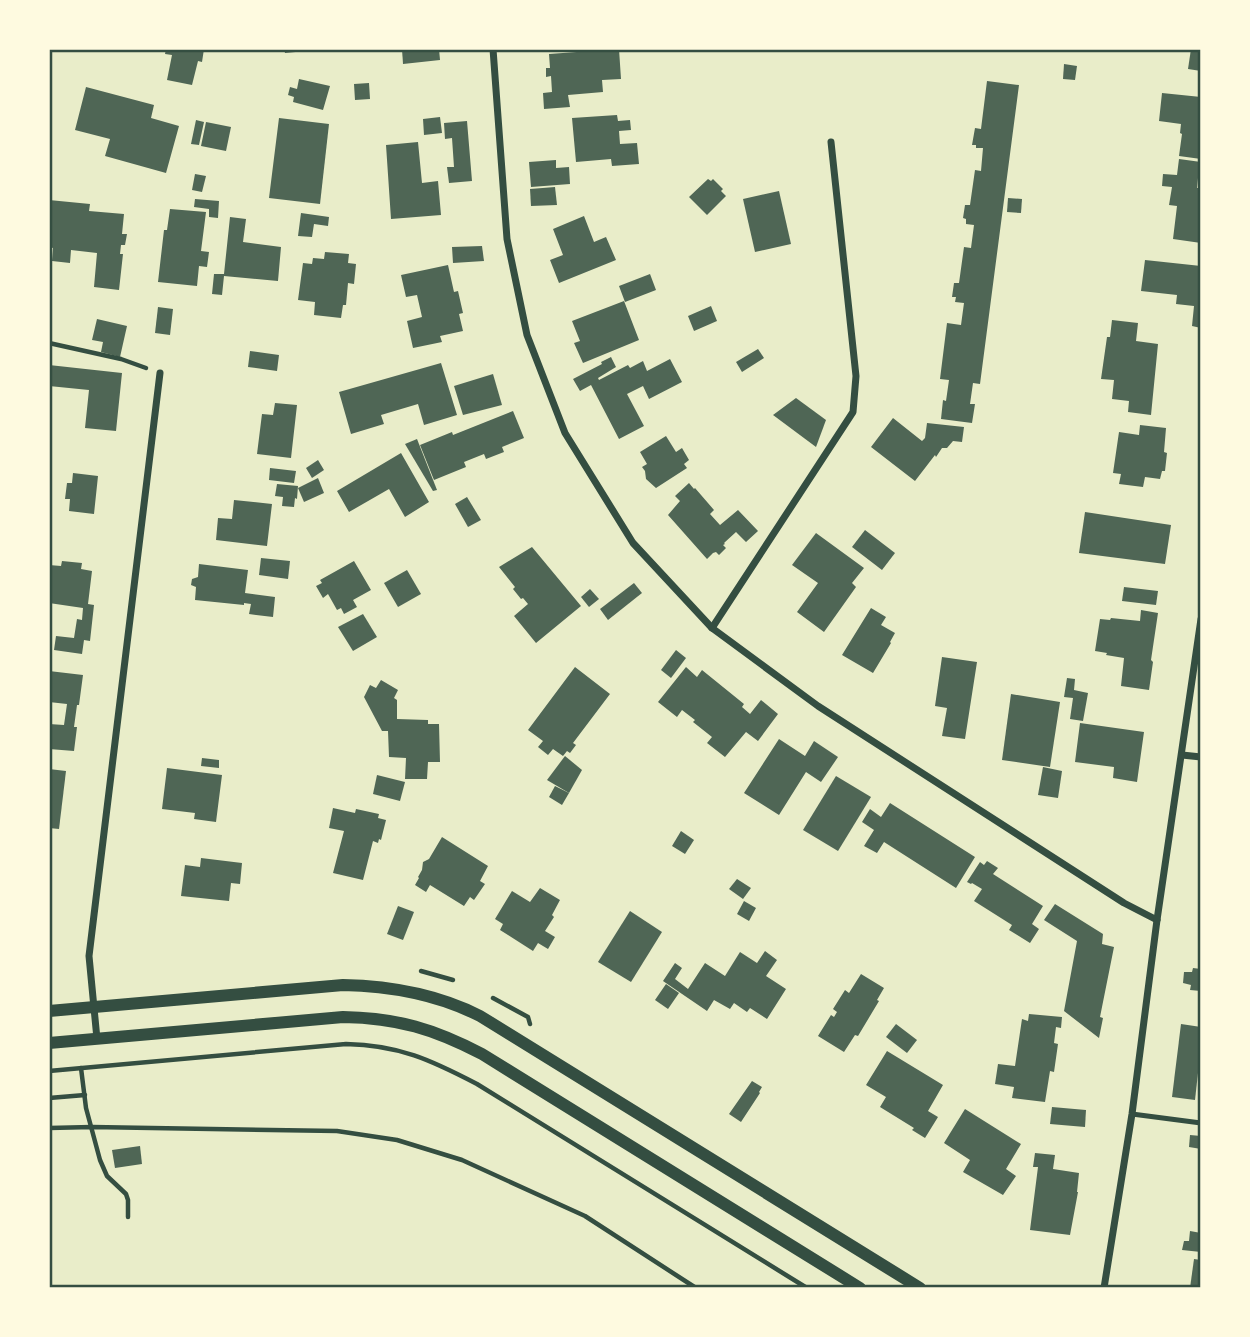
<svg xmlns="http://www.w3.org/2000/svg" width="1250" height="1337" font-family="'Source Sans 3',sans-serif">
  <rect width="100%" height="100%" fill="#e9edc9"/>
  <g fill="#4f6655">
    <path d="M166 49H204L202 62 198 61 192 85 167 80 172 55 165 54Z"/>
    <path d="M284 49H306V51L285 53Z"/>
    <path d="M402 49H439L440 60 403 64Z"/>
    <path d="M618 49H619L621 79 602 80 603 92 568 95 570 107 544 109 543 93 552 92 551 76 546 77V68H550L549 54Z"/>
    <path d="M1191 49H1201V71L1188 69Z"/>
    <path d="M1064 64 1077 66 1075 80 1063 79Z"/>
    <path d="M299 79 330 86 323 110 293 102 294 97 288 95 290 87 297 89Z"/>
    <path d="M987 81 1019 85 980 384 973 383 970 404H975L972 423 941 419 943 400 946 401 949 380 940 379 947 323 961 325 964 303 955 302 956 297H952L954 283H959L964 247 971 248 974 225 966 224V219L963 218 965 205H970L975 170 981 171 983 148H976V145H972L975 128 981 129Z"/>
    <path d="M369 83 370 99 355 100 354 84Z"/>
    <path d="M86 87 154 105 151 118 179 126 166 173 105 156 110 139 75 130Z"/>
    <path d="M1162 93 1201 97V159L1179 156 1182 134 1180 133 1181 124 1159 121Z"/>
    <path d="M617 115 618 121 630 120 631 130 619 131 620 144 637 143 639 164 612 166 611 159 576 162 572 118Z"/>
    <path d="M440 117 442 133 424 135 423 119Z"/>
    <path d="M279 118 329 124 320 204 269 198Z"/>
    <path d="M196 120 204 122 199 145 191 144Z"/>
    <path d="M467 121 472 181 449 183 447 167H454L452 138 445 139 444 123Z"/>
    <path d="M206 122 231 127 226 151 201 146Z"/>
    <path d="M418 142 422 183 438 181 441 215 391 219 386 145Z"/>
    <path d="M1179 159 1201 162V178H1198L1197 188H1201V243L1173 239 1177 206 1169 205 1172 187 1162 186 1163 174 1177 175Z"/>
    <path d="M556 160V168L569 167 570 184 531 187 529 162Z"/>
    <path d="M195 174 206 176 202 192 192 190Z"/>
    <path d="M708 179 711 181 713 179 723 189 721 191 726 196 707 215 689 197Z"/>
    <path d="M555 187 557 205 531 206 530 189Z"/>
    <path d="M779 191 791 244 755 252 743 199Z"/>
    <path d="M1008 198 1022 199 1021 213 1007 212Z"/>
    <path d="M195 199 219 201 218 218 209 217V209L194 207Z"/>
    <path d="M49 200 90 204 89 211 124 214 122 234H127L125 245H121L120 254H123L119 290 94 287 97 253 71 250 70 263 52 261 53 248 49 247Z"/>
    <path d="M170 209 206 212 201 251 209 252 207 267 199 266 197 286 158 282 164 230H167Z"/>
    <path d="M301 213 329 217 328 226 314 224 312 237 298 236Z"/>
    <path d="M584 216 594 242 606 237 616 260 559 283 550 260 563 255 553 229Z"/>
    <path d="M230 217 246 219 243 242 281 247 278 281 224 276 222 295 212 294 214 274H224Z"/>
    <path d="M482 246 484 261 453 263 452 247Z"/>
    <path d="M325 252 349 254 348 263 356 264 354 284 348 283 346 305H343L341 318 314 315 315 302 298 300 303 263 312 264 313 258 324 259Z"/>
    <path d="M1145 260 1201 266 1199 305H1201V328L1192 326 1194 306 1176 304 1177 295 1141 291Z"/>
    <path d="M448 265 454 292 458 291 463 313 459 314 463 331 440 336 442 342 413 348 407 321 422 317 417 295 406 297 401 275Z"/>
    <path d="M650 274 656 290 625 302 619 286Z"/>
    <path d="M624 301 639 340 583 363 574 343 580 341 572 321Z"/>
    <path d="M711 306 717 321 694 331 688 316Z"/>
    <path d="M158 307 173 309 170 335 155 333Z"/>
    <path d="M97 319 127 326 120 357 101 352 103 342 92 340Z"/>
    <path d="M1112 320 1138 323 1136 341 1158 344 1151 415 1128 412 1129 401 1112 399 1114 380 1101 379 1107 337H1110Z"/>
    <path d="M758 349 764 358 742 372 736 362Z"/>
    <path d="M250 351 279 355 277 371 248 367Z"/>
    <path d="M611 357 616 367 598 378 599 380 628 365 630 368 643 361 647 371 670 359 682 382 649 399 643 386 627 394 644 426 619 439 591 385 580 391 573 379 602 364 601 362Z"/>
    <path d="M441 363 457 415 424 425 418 404 381 415 384 424 351 434 339 392Z"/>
    <path d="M49 365 122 373 116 431 85 428 89 390 49 386Z"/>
    <path d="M493 374 502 405 463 415 454 386Z"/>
    <path d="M796 398 826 420 816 447 773 415Z"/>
    <path d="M275 403 297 405 291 458 257 454 262 414 273 415Z"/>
    <path d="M513 411 524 438 502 447 504 452 486 459 484 454 464 462 466 467 434 480 420 445 452 432 453 435Z"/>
    <path d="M893 418 922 441 925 438 927 423 964 427 962 442 953 441 947 448H942L936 457 935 455 915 481 871 447Z"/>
    <path d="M1140 425 1166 428 1164 452 1167 453 1165 471H1162L1160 479 1145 477 1143 487 1119 484 1121 474 1113 473 1119 432 1139 435Z"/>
    <path d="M666 436 676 452 682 448 689 460 684 464 687 468 656 488 646 479 645 471 642 467 647 464 640 452Z"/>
    <path d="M417 439 437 490 433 491 405 444Z"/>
    <path d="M401 453 429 502 405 517 389 489 349 512 337 491Z"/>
    <path d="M318 460 324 470 312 478 306 468Z"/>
    <path d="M270 468 296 471 294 483 269 480Z"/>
    <path d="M73 473 98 476 94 514 69 511 70 499H65L67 483H72Z"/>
    <path d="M318 478 324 493 304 502 298 488Z"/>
    <path d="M689 483 694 489 695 488 714 510 710 514 720 525 738 510 758 531 746 542 736 532 724 543 725 544 723 545 726 548 719 555 716 552 713 553 707 559 668 515 680 501 675 496Z"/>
    <path d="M277 484 298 486 297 499 295 498 294 507 282 506 283 497 275 496Z"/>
    <path d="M467 497 481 520 468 527 455 504Z"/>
    <path d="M234 500 272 504 267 546 216 540 218 518 232 519Z"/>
    <path d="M1085 512 1171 525 1165 564 1079 553Z"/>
    <path d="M865 530 895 553 882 570 852 547Z"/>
    <path d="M816 533 864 568 852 583 856 587 824 632 797 612 818 583 792 565Z"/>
    <path d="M532 547 581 606 536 643 514 616 528 604 523 598 521 599 513 589 515 587 499 567Z"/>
    <path d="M261 558 290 561 288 579 259 575Z"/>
    <path d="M62 561 82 563 81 569 92 571 88 604 94 605 90 641 84 640 82 654 54 650 56 636 74 638 77 619 82 620 83 608 49 603V565L61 566Z"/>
    <path d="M354 561 371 590 353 600 357 607 344 614 341 608 337 610 328 594 323 598 316 586 322 583 320 580Z"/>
    <path d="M199 564 248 570 245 593 275 597 273 617 249 614 251 604 244 603V605L195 600 196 587 191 585 192 579 198 577Z"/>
    <path d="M407 570 421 594 398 607 384 583Z"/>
    <path d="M634 583 642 593 608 620 600 609Z"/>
    <path d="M1124 587 1158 591 1156 605 1122 601Z"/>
    <path d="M590 589 599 599 589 607 581 597Z"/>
    <path d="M871 608 886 617 881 625 895 633 890 642 891 643 873 673 842 655Z"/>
    <path d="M1141 610 1158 613 1151 660 1153 662 1149 690 1121 686 1124 658 1106 655 1107 653 1095 651 1100 619 1110 620 1111 618 1140 621Z"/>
    <path d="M363 614 377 637 353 651 338 627Z"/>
    <path d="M676 650 686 658 671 678 661 670Z"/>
    <path d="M942 657 977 662 965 739 942 736 947 708 935 706Z"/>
    <path d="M575 667 610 694 573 743 576 745 570 753 567 751 563 756 553 749 548 755 538 747 543 741 528 730Z"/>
    <path d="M686 667 697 677 702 670 744 704 742 707 750 714 761 700 778 714 758 741 746 732 725 757 707 743 712 737 693 722 695 720 682 710 677 717 658 702Z"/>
    <path d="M49 671 83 675 79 705H77L74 727H77L74 751 49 749V724L64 725 67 704 49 702Z"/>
    <path d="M1067 678 1075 679 1074 690 1088 693 1083 721 1070 719 1073 698 1064 697Z"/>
    <path d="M381 680 398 690 394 698 397 700V719L428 720V724H439L440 762H428L427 779H405L406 758 389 757 388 731H382L364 697 370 685 376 688Z"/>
    <path d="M1011 694 1060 702 1050 767 1002 760Z"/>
    <path d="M1080 723 1144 732 1137 782 1113 778 1114 767 1075 762Z"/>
    <path d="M779 739 805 756 814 741 838 757 821 782 806 772 779 815 744 793Z"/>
    <path d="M565 756 582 770 569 793 547 780Z"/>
    <path d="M202 758 219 760V768L201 766Z"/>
    <path d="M1043 767 1062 771 1058 798 1038 795Z"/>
    <path d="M167 768 222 775 216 822 194 819 195 813 162 809Z"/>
    <path d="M49 769 66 771 59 829 49 828Z"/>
    <path d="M377 775 405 782 400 801 373 794Z"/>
    <path d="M836 776 871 797 838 851 803 830Z"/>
    <path d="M555 786 569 793 562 805 549 797Z"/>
    <path d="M890 803 975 857 956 888 884 842 877 853 864 846 874 830 862 822 870 809 881 817Z"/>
    <path d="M333 808 355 813 356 809 379 814 378 818 386 820 381 840 379 839 378 843 373 841 363 880 333 873 344 831 329 828Z"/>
    <path d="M681 831 694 840 685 854 672 846Z"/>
    <path d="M442 837 488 866 480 881 485 884 474 900 470 897 464 906 430 885 426 892 415 885 419 878 418 877 422 870 423 862 429 859Z"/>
    <path d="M201 858 242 863 240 884 231 883 229 901 181 896 185 865 200 867Z"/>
    <path d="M987 861 998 868 993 874 1043 906 1032 924 1039 929 1030 943 1009 930 1012 925 974 901 982 889 972 883 971 884 967 882 980 862 984 865Z"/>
    <path d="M737 879 751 888 743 899 729 889Z"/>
    <path d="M540 888 560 900 552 915 554 917 545 931 555 937 548 949 538 943 533 951 500 930 503 924 495 919 512 891 530 902Z"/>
    <path d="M744 901 756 908 749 921 737 914Z"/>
    <path d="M1055 904 1103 934 1102 944 1114 947 1100 1017 1103 1018 1099 1038 1064 1011 1077 941 1044 920Z"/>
    <path d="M398 906 414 912 403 940 387 934Z"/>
    <path d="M630 911 662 932 631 982 598 962Z"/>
    <path d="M765 951 777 960 766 976 786 989 767 1019 750 1008 747 1012 734 1003 730 1009 714 1000 707 1011 663 981 675 963 682 968 675 979 688 989 705 963 725 976 740 952 757 963Z"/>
    <path d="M1193 968 1201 969V991L1190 990 1191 985 1183 983 1184 972H1192Z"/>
    <path d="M861 974 884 988 877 1000 879 1001 858 1036 855 1035 844 1052 818 1036 831 1015 834 1017 837 1012 833 1009 845 990 849 993Z"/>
    <path d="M666 984 679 993 668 1009 655 1000Z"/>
    <path d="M1029 1014 1062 1017 1061 1028 1056 1027 1054 1043 1058 1044 1054 1072 1050 1071 1045 1102 1012 1098 1014 1087 995 1084 998 1064 1015 1066 1022 1019 1028 1021Z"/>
    <path d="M896 1024 917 1040 907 1053 886 1037Z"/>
    <path d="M1181 1024 1201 1027V1046L1195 1100 1172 1097Z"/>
    <path d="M887 1051 943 1085 928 1111 938 1117 925 1138 912 1130 914 1128 880 1107 886 1097 866 1085Z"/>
    <path d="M752 1081 762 1087 759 1092 760 1093 741 1122 729 1114Z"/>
    <path d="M1052 1107 1086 1110 1085 1127 1050 1124Z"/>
    <path d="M965 1109 1021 1144 1006 1169 1016 1176 1003 1195 963 1172 970 1160 944 1143Z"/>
    <path d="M1190 1135 1201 1136V1149L1189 1147Z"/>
    <path d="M140 1146 142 1164 115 1168 112 1150Z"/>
    <path d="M1035 1153 1055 1155 1053 1169 1079 1173 1077 1192H1078L1070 1235 1030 1230 1038 1167H1033Z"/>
    <path d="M1190 1231 1201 1233V1252L1182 1250 1184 1241H1189Z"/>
    <path d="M1194 1259 1201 1260V1288H1190Z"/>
  </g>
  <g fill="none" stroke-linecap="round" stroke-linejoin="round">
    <g stroke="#344e41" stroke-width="4.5">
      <path d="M49 343 121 359 146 368"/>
      <path d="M421 971 453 980"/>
      <path d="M493 998 528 1017 530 1024"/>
      <path d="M81 1068 86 1108 100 1160 107 1176 126 1194 128 1200V1217"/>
      <path d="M49 1071 346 1044C399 1045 431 1060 477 1084L807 1288"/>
      <path d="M49 1098 85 1095"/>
      <path d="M49 1128 92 1127 337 1131 397 1140 462 1160 585 1216 696 1288"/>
    </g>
    <path stroke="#344e41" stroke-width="5" d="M1132 1114 1201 1123"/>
    <g stroke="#344e41" stroke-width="7">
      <path d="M493 49 507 239 527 335 565 433 633 543 712 628 818 706 1124 903 1157 920"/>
      <path d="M712 628 853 412 856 376 831 142"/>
      <path d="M1182 755 1201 757"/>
      <path d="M97 1039 89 956 160 373"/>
      <path d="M1104 1288 1132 1114 1157 920 1201 619"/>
    </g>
    <g stroke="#344e41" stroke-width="12">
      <path d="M49 1011 343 985C391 986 437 994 480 1016L920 1288"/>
      <path d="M49 1043 343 1017C398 1018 434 1029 482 1054L860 1288"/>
    </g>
  </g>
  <rect width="1250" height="1337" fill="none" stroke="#fefae0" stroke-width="102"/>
  <rect x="51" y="51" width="1148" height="1235" fill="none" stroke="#344e41" stroke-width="2.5"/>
</svg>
